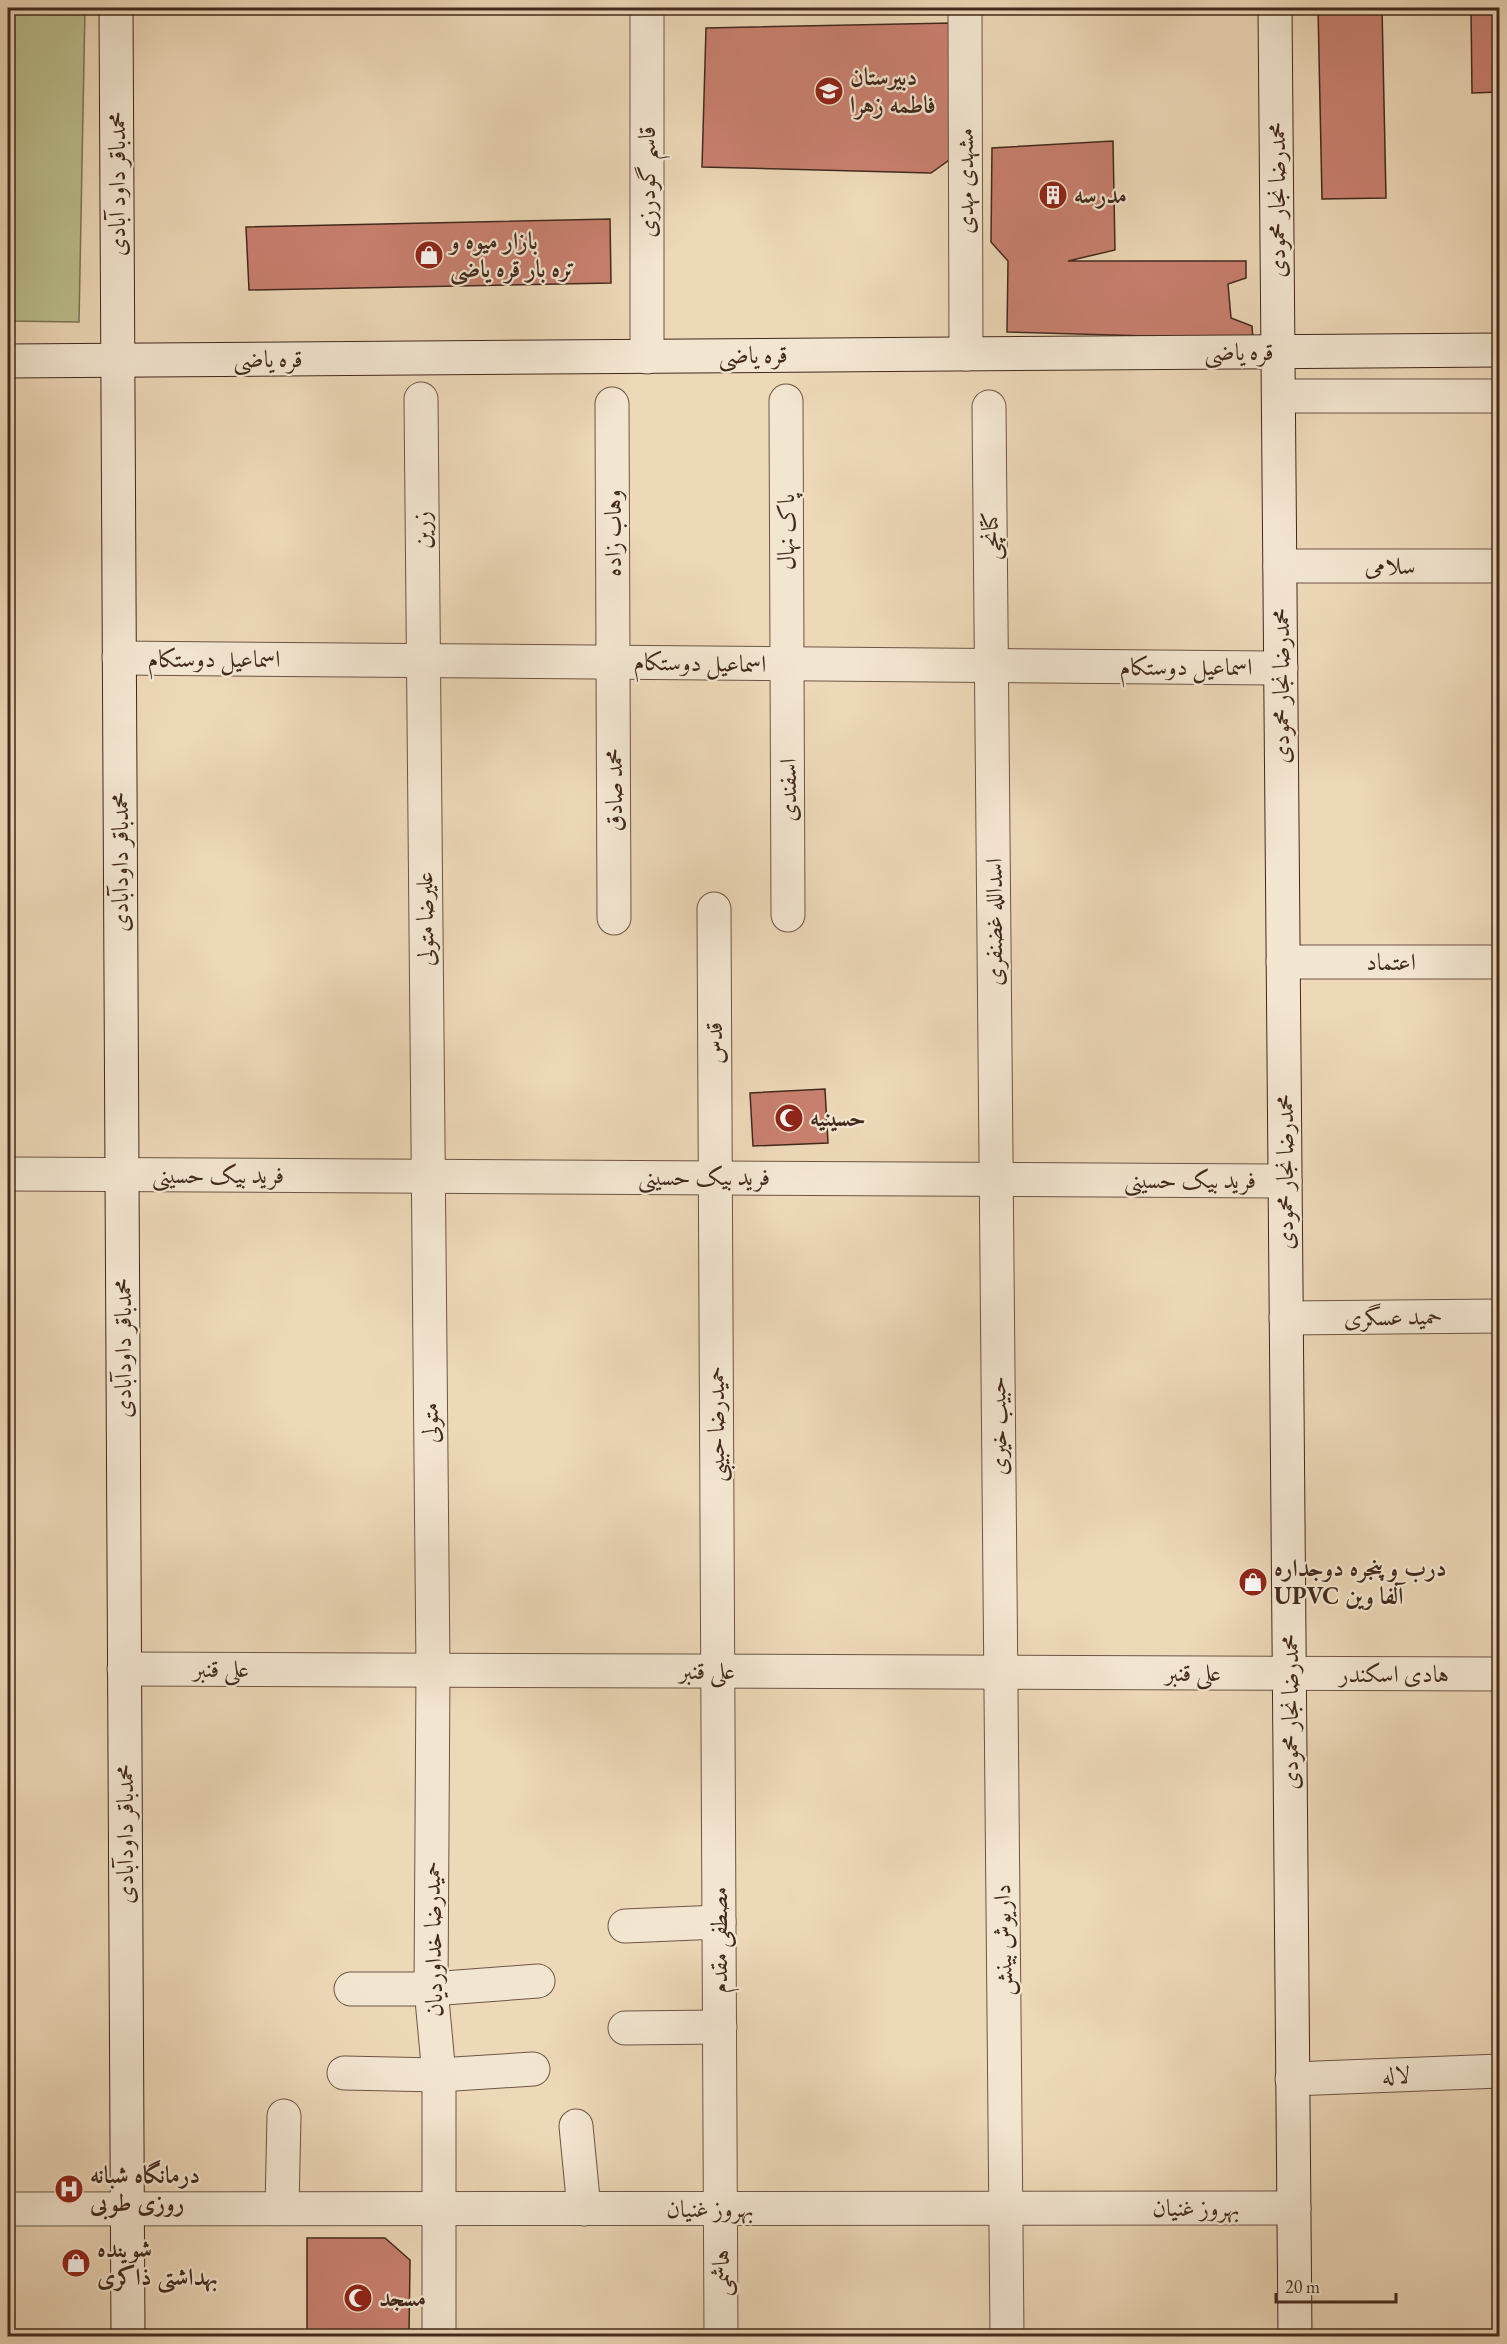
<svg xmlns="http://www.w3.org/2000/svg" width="1507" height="2344" font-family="'EB Garamond',Amiri,serif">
  <rect width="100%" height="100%" fill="#edd8b8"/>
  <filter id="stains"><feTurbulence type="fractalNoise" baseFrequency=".00333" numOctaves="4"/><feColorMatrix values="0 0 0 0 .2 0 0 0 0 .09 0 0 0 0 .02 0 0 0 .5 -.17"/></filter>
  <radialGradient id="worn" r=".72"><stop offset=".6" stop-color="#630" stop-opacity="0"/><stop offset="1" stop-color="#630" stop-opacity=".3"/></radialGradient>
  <path fill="#bbbe8d" stroke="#7e7455" stroke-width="1.5" d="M8 8H85L79 322 8 321Z"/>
  <g fill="#c98070" stroke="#42291d" stroke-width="1.5">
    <path d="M1318 8H1382L1386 198 1322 199Z"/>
    <path d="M1471 8H1500V92L1472 93Z"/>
    <path d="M952 23 956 155 931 173 702 167 706 28Z"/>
    <path d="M1113 141 1115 250 1068 261H1246V278L1228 284 1231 318 1252 326 1253 339 1007 332 1008 261 991 242 992 148Z"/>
    <path d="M610 219 611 283 249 290 246 227Z"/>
    <path d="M825 1089 828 1143 753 1146 750 1093Z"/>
    <path d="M307 2238H385L410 2260 409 2336H307Z"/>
  </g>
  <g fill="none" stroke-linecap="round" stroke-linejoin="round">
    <g stroke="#6d5544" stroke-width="35">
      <g id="street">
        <path d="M965 8 966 354"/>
        <path d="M647 357V8"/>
        <path d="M1279 396H1500"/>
        <path d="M421 399 433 1670 431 1989 439 2075V2336"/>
        <path d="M786 401 788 915"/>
        <path d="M612 404 614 918"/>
        <path d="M989 407 1007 2336"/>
        <path d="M1280 566H1500"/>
        <path d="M119 658 1281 668"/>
        <path d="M714 909 721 2336"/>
        <path d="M1283 962H1500"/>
        <path d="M8 1174 1285 1181"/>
        <path d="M1286 1318 1500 1316"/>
        <path d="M124 1669 1500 1674"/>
        <path d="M625 1926 719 1922"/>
        <path d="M351 1989H431L538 1981"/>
        <path d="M625 2028 720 2027"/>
        <path d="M344 2073 439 2075 533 2069"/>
        <path d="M1292 2079 1500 2071"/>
        <path d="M576 2126 584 2209"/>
        <path d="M282 2208 284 2116"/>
        <path d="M8 2209 1294 2208"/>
      </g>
    </g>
    <g stroke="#42291d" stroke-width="35">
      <g id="secondary">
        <path d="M116 8 128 2336"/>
        <path d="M1275 8 1295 2336"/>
        <path d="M8 361 1500 350"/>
      </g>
    </g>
    <use href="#street" stroke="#f3e6d1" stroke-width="33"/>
    <use href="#secondary" stroke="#f3e6d1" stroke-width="33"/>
  </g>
  <defs>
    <g id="school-disc" transform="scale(1.5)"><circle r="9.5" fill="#8f2418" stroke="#f3e6d1"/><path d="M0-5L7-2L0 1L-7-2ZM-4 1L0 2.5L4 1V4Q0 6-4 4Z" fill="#fff"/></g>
    <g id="building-disc" transform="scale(1.5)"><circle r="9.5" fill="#8f2418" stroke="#f3e6d1"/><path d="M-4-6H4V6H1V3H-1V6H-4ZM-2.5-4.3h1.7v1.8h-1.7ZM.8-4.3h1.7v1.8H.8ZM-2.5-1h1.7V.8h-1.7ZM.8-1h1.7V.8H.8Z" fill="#fff"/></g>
    <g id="shop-disc" transform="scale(1.5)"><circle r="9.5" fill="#8f2418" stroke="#f3e6d1"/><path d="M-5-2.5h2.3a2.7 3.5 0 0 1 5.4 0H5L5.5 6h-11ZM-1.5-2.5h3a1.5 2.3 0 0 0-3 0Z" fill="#fff"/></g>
    <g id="mosque-disc" transform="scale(1.5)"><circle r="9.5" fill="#8f2418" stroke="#f3e6d1"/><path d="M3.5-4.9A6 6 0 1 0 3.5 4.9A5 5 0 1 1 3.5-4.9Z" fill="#fff"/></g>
    <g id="hospital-disc" transform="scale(1.5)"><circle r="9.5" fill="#8f2418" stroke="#f3e6d1"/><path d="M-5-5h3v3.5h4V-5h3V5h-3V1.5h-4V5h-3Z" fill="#fff"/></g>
  </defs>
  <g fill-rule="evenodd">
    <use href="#school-disc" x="829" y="91"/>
    <use href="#building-disc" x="1053" y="195"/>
    <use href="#shop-disc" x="429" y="255"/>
    <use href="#mosque-disc" x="789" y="1118"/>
    <use href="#shop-disc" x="1253" y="1582"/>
    <use href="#hospital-disc" x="69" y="2189"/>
    <use href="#shop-disc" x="76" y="2263"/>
    <use href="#mosque-disc" x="358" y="2298"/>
  </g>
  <g text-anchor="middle" stroke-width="4.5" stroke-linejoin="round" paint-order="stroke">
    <g font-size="24" font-weight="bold" fill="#42291d" stroke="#f3e6d1" text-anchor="start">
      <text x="850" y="85">دبیرستان<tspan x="850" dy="28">فاطمه زهرا</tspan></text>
      <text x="1074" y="203">مدرسه</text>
      <text x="450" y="249">بازار میوه و<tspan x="450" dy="28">تره بار قره یاضی</tspan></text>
      <text x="810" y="1126">حسینیه</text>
      <text x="1274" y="1576">درب و پنجره دوجداره<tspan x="1274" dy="28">UPVC آلفا وین</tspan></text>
      <text x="90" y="2183">درمانگاه شبانه<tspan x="90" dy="28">روزی طوبی</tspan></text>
      <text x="97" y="2257">شوینده<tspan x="97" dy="28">بهداشتی ذاکری</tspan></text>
      <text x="379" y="2306">مسجد</text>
    </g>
    <g font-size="24" fill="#42291d" stroke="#f3e6d1">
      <text transform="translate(965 181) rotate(-90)" y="8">مشهدی مهدی</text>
      <text transform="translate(647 182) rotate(-90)" y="8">قاسم گودرزی</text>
      <text transform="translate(117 184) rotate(-90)" y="8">محمدباقر داود آبادی</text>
      <text transform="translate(1277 200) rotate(-90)" y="8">محمدرضا نجار محمودی</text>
      <text x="1239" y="360">قره یاضی</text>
      <text transform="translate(753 355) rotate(-1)" y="8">قره یاضی</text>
      <text x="268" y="367">قره یاضی</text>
      <text transform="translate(422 530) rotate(-91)" y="8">زرین</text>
      <text transform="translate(786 532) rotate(-90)" y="8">پاک نهال</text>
      <text transform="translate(613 533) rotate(-90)" y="8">وهاب زاده</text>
      <text transform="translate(990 536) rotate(-91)" y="8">کتانچی</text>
      <text x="1390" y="574">سلامی</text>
      <text x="214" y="667">اسماعیل دوستکام</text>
      <text transform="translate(700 663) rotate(1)" y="8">اسماعیل دوستکام</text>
      <text x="1186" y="675">اسماعیل دوستکام</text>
      <text transform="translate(1281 686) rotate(-90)" y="8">محمدرضا نجار محمودی</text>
      <text transform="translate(614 790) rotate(-90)" y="8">محمد صادق</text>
      <text transform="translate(788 790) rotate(-90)" y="8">اسفندی</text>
      <text transform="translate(120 862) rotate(-90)" y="8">محمدباقر داودآبادی</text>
      <text transform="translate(425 919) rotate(-91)" y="8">علیرضا متولی</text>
      <text transform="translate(994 922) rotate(-90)" y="8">اسدالله غضنفری</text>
      <text x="1391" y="970">اعتماد</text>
      <text transform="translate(714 1043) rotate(-90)" y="8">قدس</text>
      <text transform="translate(1285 1172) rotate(-90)" y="8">محمدرضا نجار محمودی</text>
      <text x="218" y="1183">فرید بیک حسینی</text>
      <text x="704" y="1185">فرید بیک حسینی</text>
      <text x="1190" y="1188">فرید بیک حسینی</text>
      <text transform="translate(1393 1317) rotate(-1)" y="8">حمید عسگری</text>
      <text transform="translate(123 1348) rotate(-90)" y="8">محمدباقر داودآبادی</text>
      <text transform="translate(430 1423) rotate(-91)" y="8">متولی</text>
      <text transform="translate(716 1424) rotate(-90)" y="8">حمیدرضا حبیبی</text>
      <text transform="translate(998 1426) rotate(-91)" y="8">حبیب خیری</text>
      <text x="221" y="1677">علی قنبر</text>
      <text x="707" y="1679">علی قنبر</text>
      <text x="1193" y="1681">علی قنبر</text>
      <text x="1394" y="1682">هادی اسکندر</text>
      <text transform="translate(1290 1712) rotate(-90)" y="8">محمدرضا نجار محمودی</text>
      <text transform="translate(125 1834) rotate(-90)" y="8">محمدباقر داودآبادی</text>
      <text transform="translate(433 1939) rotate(-91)" y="8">حمیدرضا خداوردیان</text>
      <text transform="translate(719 1940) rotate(-90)" y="8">مصطفی مقدم</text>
      <text transform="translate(1003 1940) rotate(-91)" y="8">داریوش بینش</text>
      <text transform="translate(1396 2075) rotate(-2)" y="8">لاله</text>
      <text x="1196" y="2216">بهروز غنیان</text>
      <text x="710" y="2217">بهروز غنیان</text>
      <text transform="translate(721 2273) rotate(-90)" y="8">هاشمی</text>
    </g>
  </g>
  <rect width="1507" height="2344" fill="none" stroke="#edd8b8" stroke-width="30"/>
  <rect x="9" y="9" width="1489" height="2326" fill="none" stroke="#42291d" stroke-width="3"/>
  <rect x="15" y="15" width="1477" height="2314" fill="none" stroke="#42291d" stroke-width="1.5"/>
  <path d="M1276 2293v9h120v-9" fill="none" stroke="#42291d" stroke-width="3"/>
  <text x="1285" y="2293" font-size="18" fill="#42291d" stroke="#f3e6d1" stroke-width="4.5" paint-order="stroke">20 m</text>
  <rect width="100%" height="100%" filter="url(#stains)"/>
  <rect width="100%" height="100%" fill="url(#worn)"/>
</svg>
